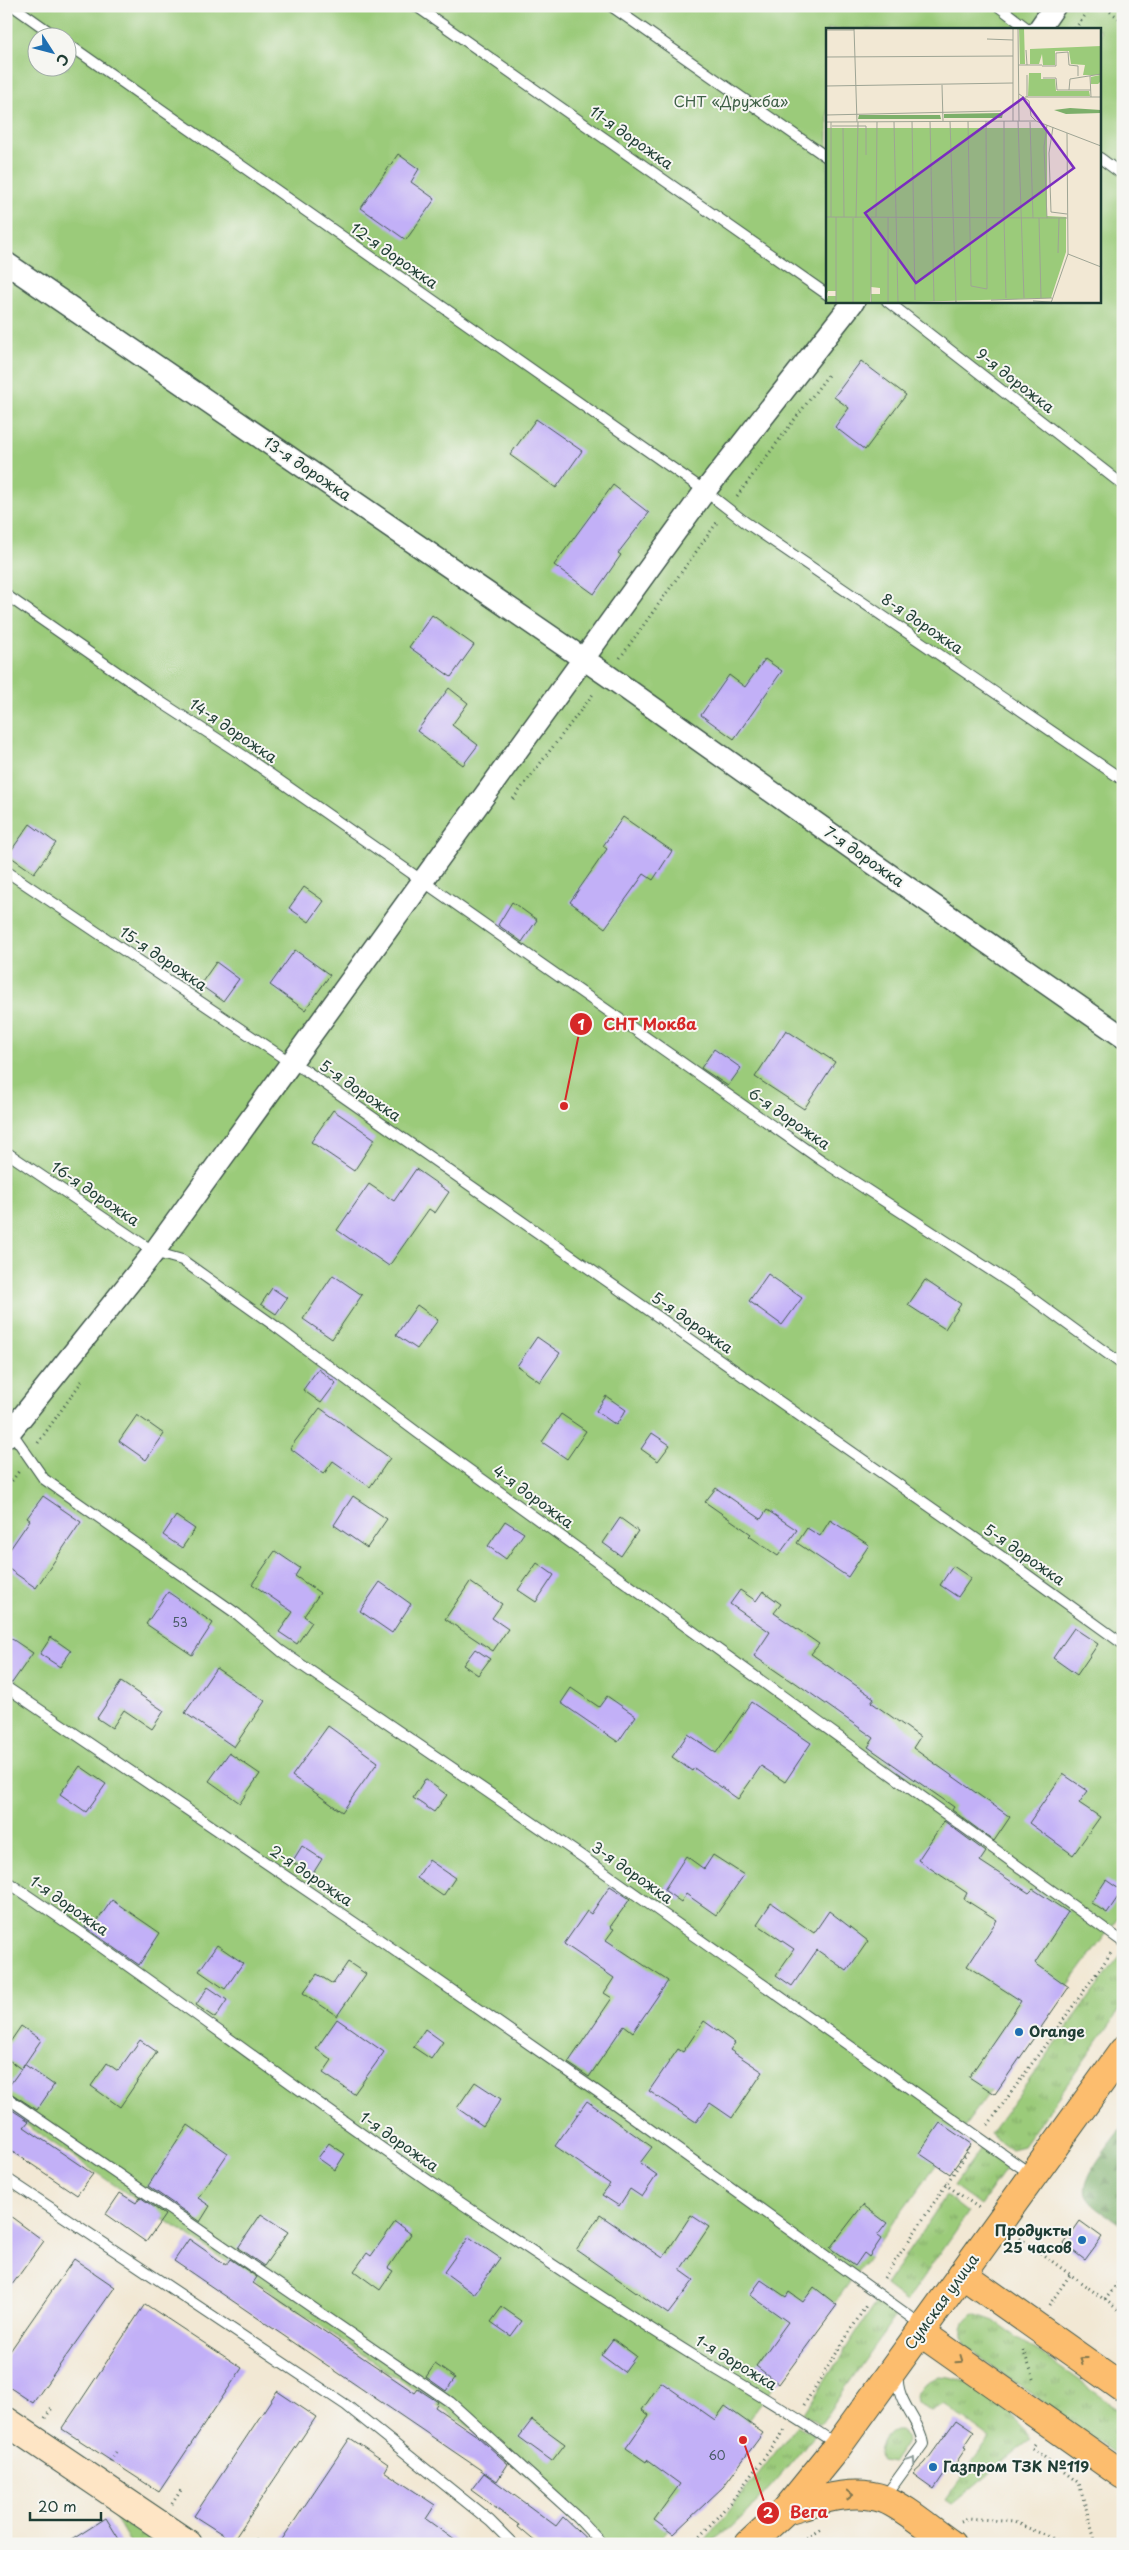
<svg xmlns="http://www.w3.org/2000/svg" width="1129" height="2550" font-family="'Playpen Sans',sans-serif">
  <defs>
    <pattern id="grass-tufts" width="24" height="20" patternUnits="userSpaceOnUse" patternTransform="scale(1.25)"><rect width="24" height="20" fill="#9bcb7a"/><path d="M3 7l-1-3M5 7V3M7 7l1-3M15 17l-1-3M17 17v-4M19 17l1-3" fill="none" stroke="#7ea665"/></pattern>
    <pattern id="forest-firs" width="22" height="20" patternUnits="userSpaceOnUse" patternTransform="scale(1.25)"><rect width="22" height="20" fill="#7caf6a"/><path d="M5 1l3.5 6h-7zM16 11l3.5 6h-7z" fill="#659058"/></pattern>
    <pattern id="park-crowns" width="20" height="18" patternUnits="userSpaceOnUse" patternTransform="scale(1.25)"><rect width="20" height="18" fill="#9bcb7a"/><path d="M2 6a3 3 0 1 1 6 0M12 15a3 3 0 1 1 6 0" fill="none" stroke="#7ea665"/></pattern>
  </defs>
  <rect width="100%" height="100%" fill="#f6f6f2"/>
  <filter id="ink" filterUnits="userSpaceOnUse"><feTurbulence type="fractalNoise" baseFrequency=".02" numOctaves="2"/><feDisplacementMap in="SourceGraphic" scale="10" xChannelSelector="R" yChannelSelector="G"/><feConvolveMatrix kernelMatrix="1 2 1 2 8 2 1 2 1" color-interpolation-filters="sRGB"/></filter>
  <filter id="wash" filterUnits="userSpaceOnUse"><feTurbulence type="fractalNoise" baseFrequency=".0096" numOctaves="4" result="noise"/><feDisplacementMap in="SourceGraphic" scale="20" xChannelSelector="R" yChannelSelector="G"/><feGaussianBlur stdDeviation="1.12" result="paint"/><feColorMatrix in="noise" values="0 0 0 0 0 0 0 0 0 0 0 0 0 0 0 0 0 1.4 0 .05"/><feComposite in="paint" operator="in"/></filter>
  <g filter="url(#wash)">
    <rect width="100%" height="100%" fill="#f2e8d4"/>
    <g fill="url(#grass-tufts)" stroke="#5d8457">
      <path d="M1123 1951V2006L1023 2146 1011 2149 990 2134Z"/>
      <path d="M981 2148 1007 2167 980 2205 954 2186Z"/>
      <path d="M946 2196 968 2213 906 2302 885 2286Z"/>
      <path d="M876 2302 896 2316 820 2424 804 2413Z"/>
      <path d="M974 2314 994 2321 1123 2412V2460L967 2348C961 2334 960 2323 974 2314Z"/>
      <path d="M938 2376C978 2377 1007 2411 1032 2438L952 2504 946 2500 990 2438 943 2404 931 2411 917 2404 916 2396 925 2383Z"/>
      <path d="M797 2425 814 2435C797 2456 727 2544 703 2544Z"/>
      <path d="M895 2430H901L907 2435 908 2440 892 2463 881 2461C875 2449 885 2436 895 2430Z"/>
    </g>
    <path fill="url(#forest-firs)" stroke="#4e764f" d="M1123 2127V2222L1121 2224C1110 2216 1094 2209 1087 2197 1077 2181 1113 2141 1123 2127Z"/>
    <path fill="url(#park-crowns)" stroke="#5d8457" d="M107 2504 161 2544H131Z"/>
    <path fill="#9bcb7a" stroke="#5d8457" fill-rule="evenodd" d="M6 6H1123V1911L657 2544H597L488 2440 6 2111ZM828 29H1100V301H828ZM38 38H68V68H38Z"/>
    <g id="blocks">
      <g fill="#c2b0f7">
        <path d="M398 154 419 169 411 182 435 199 406 240 361 208Z"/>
        <path d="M861 361 906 395 865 450 835 427 849 408 834 397Z"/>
        <path d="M536 419 582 451 556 488 510 455Z"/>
        <path d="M613 485 649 513 618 553 621 555 594 594 554 565Z"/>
        <path d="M432 615 474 645 451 677 409 647Z"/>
        <path d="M765 659 782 671 734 739 701 715 729 675 745 687Z"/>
        <path d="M449 688 468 703 452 725 478 745 463 765 417 731Z"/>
        <path d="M623 817 672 851 653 880 644 874 605 928 570 902 607 849 603 846Z"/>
        <path d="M30 824 56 843 34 873 8 855Z"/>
        <path d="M304 887 324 901 309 922 289 908Z"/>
        <path d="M512 902 537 920 522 942 498 925Z"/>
        <path d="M295 950 330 975 305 1010 270 985Z"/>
        <path d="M216 962 239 979 223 1001 200 985Z"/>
        <path d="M786 1030 835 1062 804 1109 755 1077Z"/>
        <path d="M714 1049 741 1068 728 1086 701 1068Z"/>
        <path d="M333 1110 375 1139 354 1171 311 1142Z"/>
        <path d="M416 1169 449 1192 435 1213 429 1209 389 1266 337 1230 369 1184 394 1201Z"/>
        <path d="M768 1274 802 1298 782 1325 749 1301Z"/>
        <path d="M333 1275 362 1295 332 1339 303 1319Z"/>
        <path d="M925 1280 961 1304 945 1329 908 1305Z"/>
        <path d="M272 1288 287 1298 276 1314 261 1304Z"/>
        <path d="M417 1305 438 1320 417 1349 396 1335Z"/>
        <path d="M537 1337 560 1353 540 1382 517 1366Z"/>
        <path d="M318 1369 336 1383 321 1403 303 1390Z"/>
        <path d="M606 1396 626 1410 616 1425 596 1411Z"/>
        <path d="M320 1408 390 1458 370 1487 333 1461 324 1474 290 1448Z"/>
        <path d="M561 1414 586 1431 567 1459 542 1442Z"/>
        <path d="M137 1415 164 1434 146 1460 119 1441Z"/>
        <path d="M652 1433 670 1445 658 1461 641 1449Z"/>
        <path d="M716 1488 761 1519 767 1510 797 1530 778 1556 749 1536 751 1534 705 1502Z"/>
        <path d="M43 1496 81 1522 36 1588 6 1567V1555L30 1520 27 1518Z"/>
        <path d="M353 1496 387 1519 367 1548 334 1525Z"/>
        <path d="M176 1516 195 1529 182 1548 163 1535Z"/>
        <path d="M620 1518 638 1531 621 1556 603 1543Z"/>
        <path d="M830 1520 869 1545 848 1577 797 1543 807 1528 820 1536Z"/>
        <path d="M505 1521 524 1533 506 1559 488 1546Z"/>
        <path d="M275 1551 300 1568 295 1576 320 1593 304 1616 312 1622 297 1644 279 1632 293 1612 252 1584Z"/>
        <path d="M537 1563 554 1575 536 1602 518 1590Z"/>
        <path d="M953 1566 971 1578 958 1597 940 1585Z"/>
        <path d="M380 1582 411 1604 392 1633 360 1611Z"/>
        <path d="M470 1582 502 1604 492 1618 508 1629 493 1651 445 1619Z"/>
        <path d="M740 1590 756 1601 763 1591 781 1604 774 1613 819 1644 811 1654 874 1698 871 1702 920 1737 913 1748 1010 1817 994 1841 952 1810 954 1807 868 1747 874 1738 793 1681 792 1682 754 1656 770 1632 730 1604Z"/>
        <path d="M168 1592 213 1623 192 1655 146 1624Z"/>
        <path d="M1074 1628 1098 1644 1077 1675 1053 1658Z"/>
        <path d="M6 1635 33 1653 12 1683 6 1680Z"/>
        <path d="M51 1637 71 1651 60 1667 40 1654Z"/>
        <path d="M475 1649 490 1659 478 1675 463 1665Z"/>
        <path d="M216 1668 265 1701 234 1747 185 1713Z"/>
        <path d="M121 1682 164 1711 152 1729 124 1710 112 1728 97 1718Z"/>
        <path d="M571 1688 599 1707 607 1696 636 1716 618 1742 561 1703Z"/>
        <path d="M751 1702 811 1743 785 1782 761 1766 738 1799 694 1768 692 1771 672 1757 688 1734 716 1753Z"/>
        <path d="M328 1726 378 1762 342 1812 292 1776Z"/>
        <path d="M229 1753 260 1774 240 1803 209 1781Z"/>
        <path d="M80 1766 106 1784 86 1812 60 1794Z"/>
        <path d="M1063 1774 1088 1791 1079 1803 1100 1817 1073 1855 1029 1823Z"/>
        <path d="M425 1779 447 1795 434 1812 413 1798Z"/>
        <path d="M944 1821 986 1852 980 1861 1029 1893 1033 1889 1068 1912 1035 1963 1069 1987 995 2094 969 2077 1021 2001 967 1966 997 1920 964 1899 967 1893 918 1860Z"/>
        <path d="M302 1846 322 1859 312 1875 292 1862Z"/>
        <path d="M713 1855 744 1875 716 1915 686 1894 681 1902 664 1890 686 1856 704 1869Z"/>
        <path d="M429 1860 455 1878 443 1896 417 1878Z"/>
        <path d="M1106 1880 1122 1891 1107 1913 1091 1903Z"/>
        <path d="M610 1886 630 1899 610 1927 614 1929 606 1940 668 1981 633 2032 624 2025 589 2077 568 2063 612 1998 604 1993 614 1978 564 1944 587 1911 591 1914Z"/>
        <path d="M112 1900 160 1933 139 1965 85 1927H93Z"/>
        <path d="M771 1903 814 1933 829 1911 868 1941 847 1971 817 1950 792 1986 776 1975 794 1949 757 1924Z"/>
        <path d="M217 1945 243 1963 225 1989 199 1971Z"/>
        <path d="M348 1962 366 1974 337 2016 303 1993 317 1974 333 1984Z"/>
        <path d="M208 1987 227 2000 215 2018 196 2005Z"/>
        <path d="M337 2019 384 2052 354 2094 323 2073 332 2060 316 2049Z"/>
        <path d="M704 2021 735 2043 730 2050 763 2072 732 2118 710 2103 696 2122 649 2091 678 2049 683 2052Z"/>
        <path d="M21 2026 41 2040 22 2068 24 2064 54 2085 37 2110 6 2090 21 2069 6 2058V2048Z"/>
        <path d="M425 2029 443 2042 431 2059 413 2047Z"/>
        <path d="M140 2040 157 2052 120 2107 91 2086 107 2063 118 2071Z"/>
        <path d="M475 2082 501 2099 483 2126 457 2108Z"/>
        <path d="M587 2101 652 2147 640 2163 657 2175 642 2197 630 2189 619 2206 602 2195 610 2184 555 2146Z"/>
        <path d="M6 2106 29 2121 24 2127 93 2174 77 2195 9 2149 6 2153Z"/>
        <path d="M940 2123 971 2144 950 2174 919 2153Z"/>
        <path d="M188 2125 228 2153 198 2198 210 2206 200 2222 148 2186Z"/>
        <path d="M329 2143 345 2154 335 2170 318 2158Z"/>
        <path d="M120 2193 136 2203 140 2197 165 2215 146 2242 106 2214Z"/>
        <path d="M863 2205 887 2223 877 2236 881 2239 869 2257 864 2253 855 2266 830 2248Z"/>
        <path d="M6 2213 44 2241 6 2293Z"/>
        <path d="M261 2214 288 2232 264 2266 238 2248Z"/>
        <path d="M600 2215 663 2258 691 2215 709 2227 680 2270 694 2280 668 2314 576 2250Z"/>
        <path d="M1080 2221 1102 2237 1085 2260 1064 2244Z"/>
        <path d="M395 2222 411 2234 388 2268 393 2271 380 2290 354 2271 367 2253 371 2256Z"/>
        <path d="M469 2237 500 2258 474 2294 444 2272Z"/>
        <path d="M189 2239 226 2265 230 2259 257 2277 253 2283 415 2393 418 2389 438 2402 435 2407 477 2436 508 2464 497 2481 174 2261Z"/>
        <path d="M74 2259 115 2287 33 2403 6 2385V2357Z"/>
        <path d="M761 2280 786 2297 789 2292 803 2302 814 2287 837 2305 779 2384 756 2366 788 2322 750 2295Z"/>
        <path d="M145 2304 242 2368 159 2492 62 2429Z"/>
        <path d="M502 2307 522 2321 511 2336 491 2322Z"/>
        <path d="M613 2339 636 2356 624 2372 601 2355Z"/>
        <path d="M435 2364 455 2378 446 2391 426 2377Z"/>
        <path d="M661 2382 715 2420 725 2406 763 2433 723 2487 673 2534 654 2520 680 2484 647 2460 646 2462 626 2448 649 2415 642 2410Z"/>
        <path d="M277 2391 316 2417 233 2541 194 2516Z"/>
        <path d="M532 2420 565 2444 552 2461 519 2437Z"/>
        <path d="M956 2420 974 2432 964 2447 966 2448 949 2473 946 2471 934 2489 913 2474 925 2463Z"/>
        <path d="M350 2438 388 2464 384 2471 435 2505 426 2519 460 2544H279Z"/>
        <path d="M484 2473 556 2526 563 2517 592 2544H538L518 2527 519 2525 471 2490Z"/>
        <path d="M106 2518 122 2544H65Z"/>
      </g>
    </g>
  </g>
  <g filter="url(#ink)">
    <use href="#blocks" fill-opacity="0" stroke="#3f574c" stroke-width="1"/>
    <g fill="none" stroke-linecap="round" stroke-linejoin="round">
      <g stroke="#3f574c" stroke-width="12">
        <g id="lane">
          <path d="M13 6 58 38"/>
          <path d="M416 6 828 295"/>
          <path d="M611 6 828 158"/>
          <path d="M998 6 1028 29"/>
          <path d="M68 44 705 491 745 522 1123 780"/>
          <path d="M1100 158 1123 175"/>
          <path d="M887 301 1123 485"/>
          <path d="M6 595 150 695 247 758 821 1160 1015 1286 1123 1365"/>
          <path d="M6 871 291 1063 305 1070 1015 1566 1123 1644"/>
          <path d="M6 1152 154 1252 182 1260 275 1326 418 1433 1123 1942"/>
          <path d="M10 1430 44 1479 237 1614 281 1651 580 1855 1032 2175"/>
          <path d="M6 1687 371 1934 598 2092 923 2326"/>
          <path d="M6 1881C154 1980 295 2090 442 2190 527 2248 612 2305 699 2359 746 2387 792 2414 836 2444"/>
          <path d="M6 2097 450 2402 578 2518 602 2544"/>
          <path d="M6 2178 346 2405 490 2521 513 2544"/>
          <path d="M884 2498 923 2444C920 2419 895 2402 898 2374"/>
        </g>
      </g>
      <g stroke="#3f574c" stroke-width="24">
        <g id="street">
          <path d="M1039 29 1055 6"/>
          <path d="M6 263 607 675 861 855 1123 1037"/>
          <path d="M6 1437 154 1252 705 491 854 301"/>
        </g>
      </g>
      <g stroke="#3f574c" stroke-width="30">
        <path id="secondary" d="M6 2421 188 2544"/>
      </g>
      <g stroke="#3f574c" stroke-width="30">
        <g id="primary">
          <path d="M962 2274 1123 2388"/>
          <path d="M920 2332 1123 2475"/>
          <path d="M786 2510C817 2501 852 2487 884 2499 903 2506 932 2531 951 2544"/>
          <path d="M749 2544 786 2510 838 2446 1123 2051"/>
        </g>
      </g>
      <g stroke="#3f574c" stroke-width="3" stroke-dasharray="1 4" stroke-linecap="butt">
        <path d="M1102 6 1123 21"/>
        <path d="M1075 29 1092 6"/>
        <path d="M737 496 828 375"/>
        <path d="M620 658 718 521"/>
        <path d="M513 799 594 693"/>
        <path d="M38 1443 82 1381"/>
        <path d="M6 1489 19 1471"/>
        <path d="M988 2125 1111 1953"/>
        <path d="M945 2184 979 2208"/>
        <path d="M1020 2238 1123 2313"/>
        <path d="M884 2278 969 2150"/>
        <path d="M1105 2300 1123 2276"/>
        <path d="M1049 2305 1070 2275"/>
        <path d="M1023 2350 1035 2381"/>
        <path d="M804 2405 867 2304"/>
        <path d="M45 2418 52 2408"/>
        <path d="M1035 2444 1032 2448 1079 2483 1096 2544"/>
        <path d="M110 2461 116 2452"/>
        <path d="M172 2504 181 2490"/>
        <path d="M961 2521 968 2518 1014 2522 1066 2544"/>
        <path d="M253 2544 258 2537"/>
        <path d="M693 2544 730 2503 785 2430"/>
        <path d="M798 2544 822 2528"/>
      </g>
      <use href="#lane" stroke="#fff" stroke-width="10"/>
      <use href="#street" stroke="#fff" stroke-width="21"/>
      <use href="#secondary" stroke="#fee5c5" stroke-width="28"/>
      <use href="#primary" stroke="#fcbd6e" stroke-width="28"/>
    </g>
    <defs><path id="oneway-chevron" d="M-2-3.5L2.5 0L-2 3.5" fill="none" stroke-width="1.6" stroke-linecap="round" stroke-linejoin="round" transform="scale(1.25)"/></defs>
    <g stroke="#82774e">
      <use href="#oneway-chevron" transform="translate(960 2360) rotate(35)"/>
      <use href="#oneway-chevron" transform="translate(1083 2360) rotate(-144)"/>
      <use href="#oneway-chevron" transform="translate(850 2495) rotate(1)"/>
    </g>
    <use stroke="#8f9e9a" href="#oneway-chevron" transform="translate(912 2460) rotate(-56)"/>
  </g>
  <g fill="#1f6fb2" stroke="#f6f6f2" stroke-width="2">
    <circle cx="1019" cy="2032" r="5"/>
    <circle cx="1082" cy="2240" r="5"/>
    <circle cx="933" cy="2467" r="5"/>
  </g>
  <g text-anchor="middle" stroke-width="4" stroke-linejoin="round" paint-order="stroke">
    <g font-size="12" fill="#485a65">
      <text x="180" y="1627">53</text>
      <text x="717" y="2460">60</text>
    </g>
    <g font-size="15" fill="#3e6046" stroke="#f6f6f2">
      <text x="731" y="107">СНТ «Дружба»</text>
    </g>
    <g font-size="15" fill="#1f3d34" stroke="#f6f6f2">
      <text transform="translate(631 138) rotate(35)" y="5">11-я дорожка</text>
      <text transform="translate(394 256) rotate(35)" y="5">12-я дорожка</text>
      <text transform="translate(1015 381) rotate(38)" y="5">9-я дорожка</text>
      <text transform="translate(307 469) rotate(34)" y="5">13-я дорожка</text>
      <text transform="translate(922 624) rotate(34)" y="5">8-я дорожка</text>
      <text transform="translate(233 731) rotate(34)" y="5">14-я дорожка</text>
      <text transform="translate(864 857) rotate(35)" y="5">7-я дорожка</text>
      <text transform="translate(163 959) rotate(34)" y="5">15-я дорожка</text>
      <text transform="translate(360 1091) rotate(35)" y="5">5-я дорожка</text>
      <text transform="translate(789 1119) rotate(35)" y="5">6-я дорожка</text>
      <text transform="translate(95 1194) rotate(34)" y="5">16-я дорожка</text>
      <text transform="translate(692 1323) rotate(35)" y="5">5-я дорожка</text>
      <text transform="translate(533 1497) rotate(36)" y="5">4-я дорожка</text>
      <text transform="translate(1024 1555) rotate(35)" y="5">5-я дорожка</text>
      <text transform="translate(632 1873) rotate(35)" y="5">3-я дорожка</text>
      <text transform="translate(311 1876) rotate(34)" y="5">2-я дорожка</text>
      <text transform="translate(69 1906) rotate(35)" y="5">1-я дорожка</text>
      <text transform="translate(399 2142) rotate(35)" y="5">1-я дорожка</text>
      <text transform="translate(942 2302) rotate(-54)" y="5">Сумская улица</text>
      <text transform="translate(736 2363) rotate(31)" y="5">1-я дорожка</text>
    </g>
    <g font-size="15" font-weight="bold" fill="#1f3d34" stroke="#f6f6f2" text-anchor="start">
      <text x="1029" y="2037">Orange</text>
      <text x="1072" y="2236" text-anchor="end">Продукты<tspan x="1072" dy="17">25 часов</tspan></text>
      <text x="943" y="2472">Газпром ТЗК №119</text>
    </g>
  </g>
  <g transform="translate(826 28)">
    <rect width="275" height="275" fill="#f2e8d4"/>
    <path d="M193 0H198L199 36H194ZM275 18V53L272 56H265V49L274 47H257L259 37 245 36 243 23H229V37H217L216 26 213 36H204V21ZM203 45H215V51H229L230 63H263L264 68H202Z" fill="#9bcb7a"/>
    <path d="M244 80 275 82V85L240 86 228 82ZM177 85 176 90H118V86ZM114 87 115 91H32L33 87Z" fill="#7caf6a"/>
    <path d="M0 100H221V188L240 189V224L225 270 45 275V266H54V260L45 259 44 275H0L2 268H10V263H2L0 268Z" fill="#9bcb7a"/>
    <path fill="none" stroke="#9ea494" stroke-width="1" d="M28 0 31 94M187 0V93M192 0 193 93M0 2H28M161 11 187 12M200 22 201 37M0 29 187 28M192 37H216M216 38H230V25L242 24 243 37 252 38V48M201 47V69M264 48 265 69M217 50H230L231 62H243L244 51 275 46M116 57 117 93M0 58 187 55M243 62H265M193 66 203 73 205 88 210 93M199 69H275M0 87 175 83M86 93 89 272M104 93 108 273M124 93 130 275M142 93 145 258 161 261 160 93M192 93 198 270M0 94 210 93 275 118M68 94 72 275M204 94 207 190M6 98H40V127M227 99 223 125 225 184 241 186M17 100 18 189M0 189 241 190M5 189V94M10 189V275M50 189 51 94M62 189V275M27 190V275M30 190 32 94M178 190V93M178 190 180 270M213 190 215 270M221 190 218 119 221 97M232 225 233 190M242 226 275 239M165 272 226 270M207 273 225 274M45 275V189M225 275 242 226 241 105"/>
    <path fill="#7b2cbf" fill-opacity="0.15" stroke="#7b2cbf" stroke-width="2.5" d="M197 70 248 140 90 255 39 185Z"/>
    <rect width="275" height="275" fill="none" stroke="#1f3d34" stroke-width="2.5"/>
  </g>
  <path fill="none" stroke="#d62828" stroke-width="2" d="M564 1106L581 1024M743 2440L768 2513"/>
  <g fill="#d62828" stroke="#f6f6f2" stroke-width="2">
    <circle cx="564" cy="1106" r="5"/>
    <circle cx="743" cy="2440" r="5"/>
    <circle cx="581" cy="1024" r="12"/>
    <circle cx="768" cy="2513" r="12"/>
  </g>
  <g font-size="15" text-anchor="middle" font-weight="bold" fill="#fff">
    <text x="581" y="1030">1</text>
    <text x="768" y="2518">2</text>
  </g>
  <g font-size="16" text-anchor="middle" font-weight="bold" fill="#d62828" stroke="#f6f6f2" stroke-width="4" stroke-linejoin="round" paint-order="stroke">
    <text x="650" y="1030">СНТ Моква</text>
    <text x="809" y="2518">Вега</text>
  </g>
  <rect width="1129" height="2550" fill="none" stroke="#f6f6f2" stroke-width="25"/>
  <g transform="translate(52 52) rotate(126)"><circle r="24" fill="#f6f6f2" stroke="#a0aca6"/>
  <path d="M0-4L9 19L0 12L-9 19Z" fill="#1f6fb2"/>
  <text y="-8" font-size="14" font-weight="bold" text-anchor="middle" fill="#1f3d34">С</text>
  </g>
  <path d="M30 2512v8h71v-8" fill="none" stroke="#1f3d34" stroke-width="2.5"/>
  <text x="38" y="2512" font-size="15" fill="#1f3d34" stroke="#f6f6f2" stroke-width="4" paint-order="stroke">20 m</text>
</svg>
